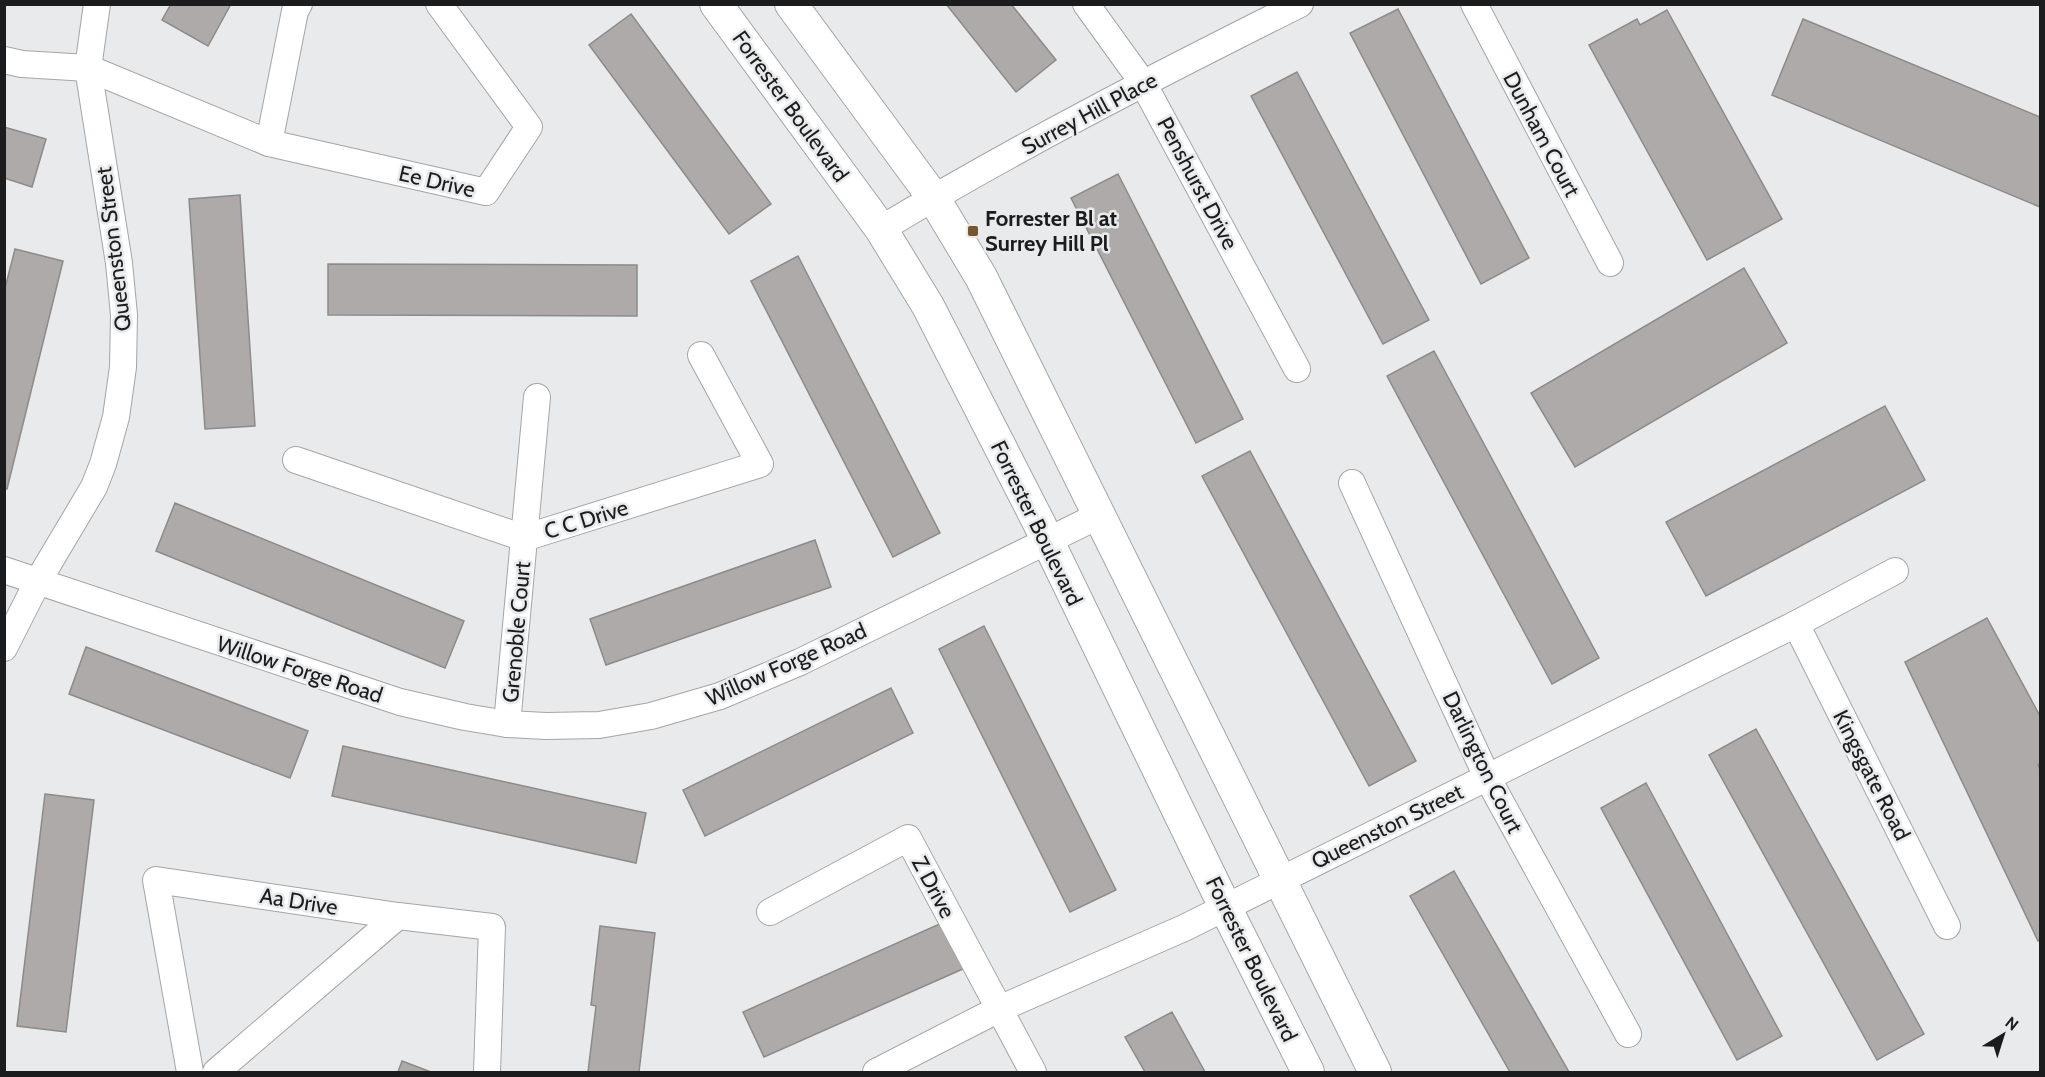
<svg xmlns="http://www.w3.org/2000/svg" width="2045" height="1077" font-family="Cabin,sans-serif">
  <rect width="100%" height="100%" fill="#e8eaeb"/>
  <g fill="#adaaa9" stroke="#8d8b8a" stroke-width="1.5">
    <path d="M171 4H231L208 46 162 20Z"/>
    <path d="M946 4H1011L1056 60 1016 92Z"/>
    <path d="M1398 9 1529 258 1481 284 1350 33Z"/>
    <path d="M1667 10 1782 219 1707 260 1589 45 1637 19 1640 25Z"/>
    <path d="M631 14 771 204 729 234 589 45Z"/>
    <path d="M1803 19 2040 117V207L1772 95Z"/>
    <path d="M1297 72 1429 320 1383 344 1251 96Z"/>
    <path d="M4 127 46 139 32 187 4 178Z"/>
    <path d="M1118 174 1243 419 1196 443 1071 198Z"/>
    <path d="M240 195 255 426 205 429 189 199Z"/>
    <path d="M15 249 63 261 7 489 4 488V292Z"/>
    <path d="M798 256 940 533 893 557 751 281Z"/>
    <path d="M328 264 637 265V316L328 315Z"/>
    <path d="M1744 268 1787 343 1575 467 1531 393Z"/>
    <path d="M1434 351 1599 658 1552 684 1387 376Z"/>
    <path d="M1885 406 1925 480 1706 596 1666 522Z"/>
    <path d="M1250 451 1416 761 1369 786 1202 476Z"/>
    <path d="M175 503 464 621 445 668 156 551Z"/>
    <path d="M815 540 831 587 606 665 590 619Z"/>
    <path d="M1987 618 2040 716V763L2038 765 2040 769V939L2038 941 1905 662Z"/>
    <path d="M984 626 1116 890 1070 912 939 649Z"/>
    <path d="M86 647 308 731 290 778 69 694Z"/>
    <path d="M891 688 913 733 705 836 683 790Z"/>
    <path d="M1756 729 1924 1034 1877 1060 1709 755Z"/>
    <path d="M343 746 646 813 636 863 332 796Z"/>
    <path d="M1646 783 1782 1036 1737 1060 1601 808Z"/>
    <path d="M45 794 94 800 66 1032 17 1026Z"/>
    <path d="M1454 871 1569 1072H1510L1410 896Z"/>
    <path d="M944 922 965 968 764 1057 743 1012Z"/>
    <path d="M600 926 655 933 639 1072H588L596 1006 591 1005Z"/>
    <path d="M1172 1012 1205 1072H1145L1125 1037Z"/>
    <path d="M402 1061 431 1072H398Z"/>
  </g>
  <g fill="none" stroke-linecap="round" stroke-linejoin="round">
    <g stroke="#a4a5a7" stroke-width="28">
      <g id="minor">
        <path d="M299 4 295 11 269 143 486 192 529 127 439 4"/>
        <path d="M1086 4 1143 83 1297 369"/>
        <path d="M1474 4 1610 263"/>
        <path d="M4 60 22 64 88 68 269 143"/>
        <path d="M881 229C1017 147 1158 75 1300 4"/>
        <path d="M296 460 524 538 760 464 701 355"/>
        <path d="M1352 483 1487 777 1628 1034"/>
        <path d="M4 570 400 702 465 717 507 724 546 726 599 725 651 716 720 696 800 662 1100 515"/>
        <path d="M1796 624 1947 926"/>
        <path d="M4 648 38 581 94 487 103 464 116 417 123 367 124 315 119 263 88 68 97 4"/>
        <path d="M507 724 537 397"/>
        <path d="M770 912 908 838 1033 1072"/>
        <path d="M398 916 492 927 487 1072"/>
        <path d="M190 1072 156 880 398 916 216 1072"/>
        <path d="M876 1072 999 1009 1184 928 1796 624 1895 571"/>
      </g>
    </g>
    <g stroke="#a4a5a7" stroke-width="34">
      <g id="tertiary">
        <path d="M716 4 881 229 928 306 1039 523 1225 907 1308 1072"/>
        <path d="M791 4 933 197 981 277 1375 1072"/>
      </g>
    </g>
    <use href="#minor" stroke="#fff" stroke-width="26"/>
    <use href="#tertiary" stroke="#fff" stroke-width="32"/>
  </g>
  <rect fill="#77572d" stroke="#e8eaeb" stroke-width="2" x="967" y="225" width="12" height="12" rx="3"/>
  <g text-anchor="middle" stroke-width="5" stroke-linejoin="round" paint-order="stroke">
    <g font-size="22" fill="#1b1c1d" stroke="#e8eaeb">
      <text transform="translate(791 106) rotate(54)" y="8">Forrester Boulevard</text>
      <text transform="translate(1089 113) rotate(-28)" y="8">Surrey Hill Place</text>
      <text transform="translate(1542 134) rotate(62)" y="8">Dunham Court</text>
      <text transform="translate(437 181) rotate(13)" y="8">Ee Drive</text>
      <text transform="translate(1198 183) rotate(62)" y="8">Penshurst Drive</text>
      <text transform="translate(113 249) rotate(-97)" y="8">Queenston Street</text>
      <text transform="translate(586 519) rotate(-17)" y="8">C C Drive</text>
      <text transform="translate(1037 523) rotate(64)" y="8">Forrester Boulevard</text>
      <text transform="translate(516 632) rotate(-85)" y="8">Grenoble Court</text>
      <text transform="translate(786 664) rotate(-24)" y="8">Willow Forge Road</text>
      <text transform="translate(300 669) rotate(18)" y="8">Willow Forge Road</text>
      <text transform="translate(1483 762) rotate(64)" y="8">Darlington Court</text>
      <text transform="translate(1872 775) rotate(63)" y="8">Kingsgate Road</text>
      <text transform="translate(1387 826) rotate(-26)" y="8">Queenston Street</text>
      <text transform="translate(934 887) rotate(62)" y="8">Z Drive</text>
      <text transform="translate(299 901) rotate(9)" y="8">Aa Drive</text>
      <text transform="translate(1252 959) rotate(64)" y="8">Forrester Boulevard</text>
    </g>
    <g font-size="22" font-weight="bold" fill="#1b1c1d" stroke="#e8eaeb" text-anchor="start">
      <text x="985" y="226">Forrester Bl at<tspan x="985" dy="25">Surrey Hill Pl</tspan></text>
    </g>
  </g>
  <rect width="2045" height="1077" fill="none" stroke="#1b1c1d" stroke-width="12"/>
  <g transform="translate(2003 1035) rotate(38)" stroke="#e8eaeb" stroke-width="4.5" paint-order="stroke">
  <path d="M0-4.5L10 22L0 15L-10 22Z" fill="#1b1c1d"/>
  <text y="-9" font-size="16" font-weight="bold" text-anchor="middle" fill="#1b1c1d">N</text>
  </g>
</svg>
